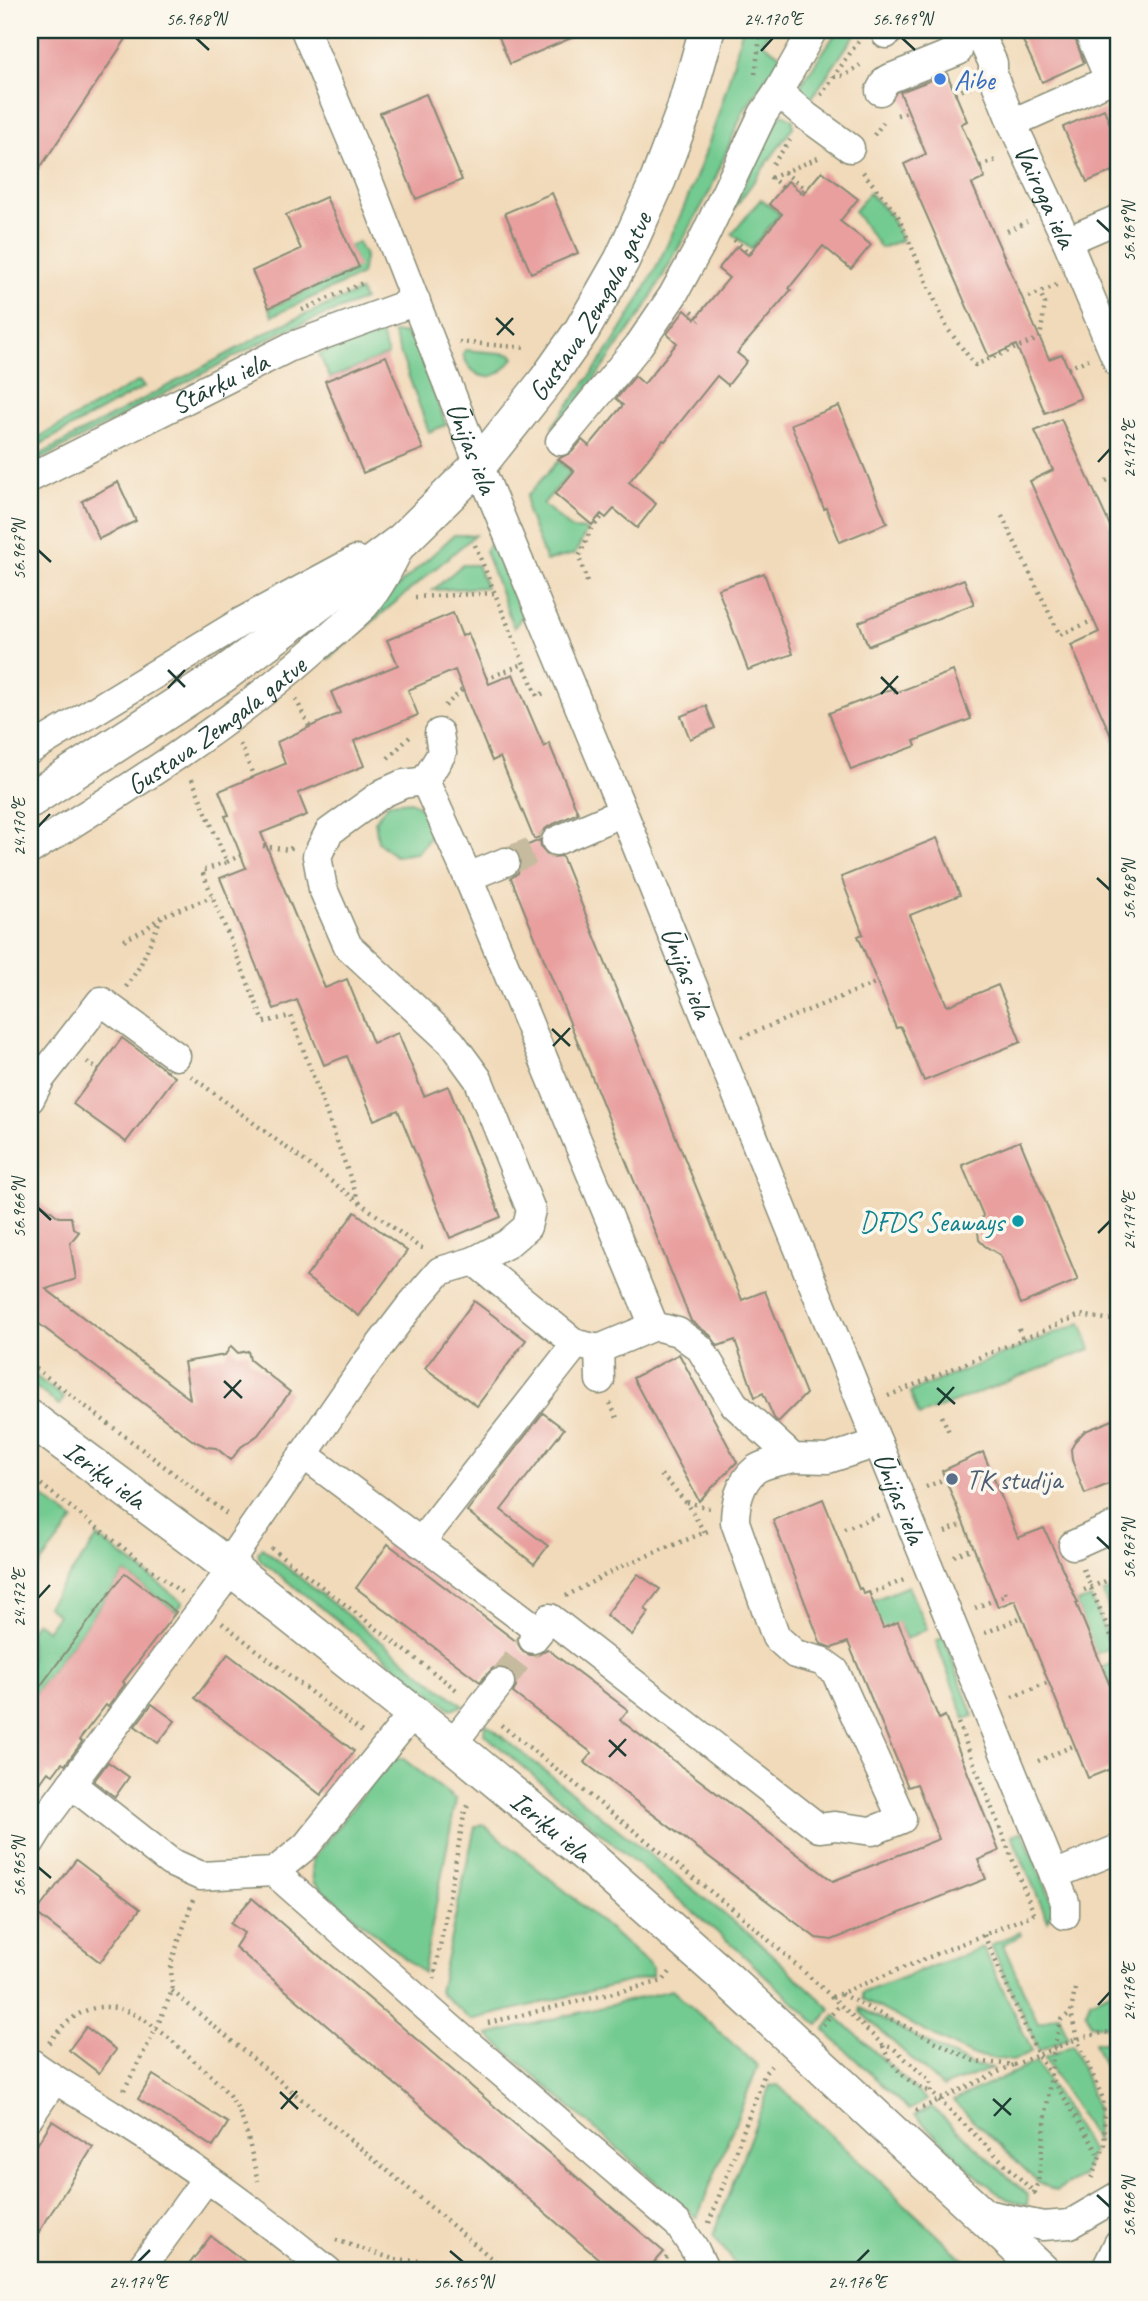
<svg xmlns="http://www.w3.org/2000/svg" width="1148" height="2301" font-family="Caveat,sans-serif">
  <rect width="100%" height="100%" fill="#fbf7ec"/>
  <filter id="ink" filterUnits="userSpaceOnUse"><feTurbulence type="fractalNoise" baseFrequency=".0143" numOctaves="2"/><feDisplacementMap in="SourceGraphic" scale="14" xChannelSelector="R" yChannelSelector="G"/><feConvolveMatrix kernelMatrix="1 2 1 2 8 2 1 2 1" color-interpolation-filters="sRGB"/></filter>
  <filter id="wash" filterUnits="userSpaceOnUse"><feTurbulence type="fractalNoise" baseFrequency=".00686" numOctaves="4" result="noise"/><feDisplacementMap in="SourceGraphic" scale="28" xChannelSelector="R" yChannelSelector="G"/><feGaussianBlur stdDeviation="1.57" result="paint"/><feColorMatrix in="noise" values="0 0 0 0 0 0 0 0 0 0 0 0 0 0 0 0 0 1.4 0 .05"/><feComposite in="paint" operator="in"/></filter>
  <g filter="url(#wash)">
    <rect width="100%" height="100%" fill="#f1daba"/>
    <g fill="#73cb91" stroke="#498462" stroke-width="2">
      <path d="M742 30H770L762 42 781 56 743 112 710 191 644 310 557 431 552 427C566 408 580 390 594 371 665 271 713 149 742 30Z"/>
      <path d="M838 30H858L809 102 804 100 800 86Z"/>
      <path d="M783 114 793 120V127L728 217 776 120Z"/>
      <path d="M869 193 890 215 902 240 881 248 854 211Z"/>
      <path d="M761 199 780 214 751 249 732 234Z"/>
      <path d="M358 242 365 256 361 275 272 316 269 308 358 267 349 247Z"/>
      <path d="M360 291 364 300 281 332 30 465V460L277 327Z"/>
      <path d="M380 332 388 355 330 378 319 354Z"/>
      <path d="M393 333H403L414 339 446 425 429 432Z"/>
      <path d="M465 350 511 354 514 358C509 363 504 371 497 374 481 383 467 368 463 354Z"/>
      <path d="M139 381 144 387 30 450V442Z"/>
      <path d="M558 461 571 472 543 504 572 529 587 530 575 554 546 561 527 511V496Z"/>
      <path d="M454 535H475L328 659 322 656Z"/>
      <path d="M491 542 523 615 514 628 485 551Z"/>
      <path d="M462 565H477L486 587 433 590Z"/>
      <path d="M411 801 429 814 431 836 417 853 395 856 378 842 375 820 389 803Z"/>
      <path d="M1081 1323 1091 1349 919 1416 910 1392Z"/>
      <path d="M30 1372 64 1398 59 1405 30 1383Z"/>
      <path d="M30 1488 74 1520 30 1577Z"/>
      <path d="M98 1537 183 1602 176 1612 125 1573 30 1700V1629L36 1622 47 1630 58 1615 47 1606Z"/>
      <path d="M262 1548 463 1706 451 1709 260 1560 258 1553Z"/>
      <path d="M908 1586 927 1629 906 1639 898 1623 875 1632 864 1604Z"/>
      <path d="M1115 1588 1118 1596V1635L1103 1593Z"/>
      <path d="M1091 1598 1111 1647 1096 1654 1076 1603Z"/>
      <path d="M944 1637 973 1716 965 1719 936 1641Z"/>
      <path d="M1116 1661 1118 1666V1705L1103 1667Z"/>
      <path d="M485 1723 754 1938 831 2009 818 2025 737 1949 484 1734Z"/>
      <path d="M402 1758 456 1800 423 1973 313 1882 312 1860 390 1760Z"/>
      <path d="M482 1824 569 1894 652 1967V1976L471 2020 439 1992 475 1827Z"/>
      <path d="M1022 1831 1054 1906 1048 1921 1012 1836Z"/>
      <path d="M1020 1932 1021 1935 1003 1945 1038 2023 1059 2015 1068 2038 1039 2051 991 1945Z"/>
      <path d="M983 1947 1032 2051 1013 2061 971 2055 862 1999V1993Z"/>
      <path d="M1118 1989V2028L1091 2024 1086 2013 1090 2001Z"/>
      <path d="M672 1990 758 2066 697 2218 488 2035Z"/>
      <path d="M860 2008 971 2065 993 2068 943 2087 860 2012Z"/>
      <path d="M835 2015 927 2100 909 2110 824 2030Z"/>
      <path d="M1111 2041 1118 2042V2097L1094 2043Z"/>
      <path d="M1073 2045 1096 2106V2141L1044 2058Z"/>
      <path d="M1036 2062 1092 2152 1083 2176 1055 2191 1038 2182 953 2101Z"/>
      <path d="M778 2085 967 2263V2271H741L713 2235 770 2086Z"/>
      <path d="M932 2107 1028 2195 1027 2205 1007 2199 979 2178 915 2115Z"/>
    </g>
    <g id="blocks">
      <g fill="#e89f9e">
        <path d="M41 30H132L30 183V47Z"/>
        <path d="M496 30H590L510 64Z"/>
        <path d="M1018 30H1072L1084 63 1042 82Z"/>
        <path d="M947 74 967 121 961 124 985 178 972 184 1049 359 1062 354 1081 398 1045 413 1016 345 989 357 904 164 926 154 900 92Z"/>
        <path d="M426 94 462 180 416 199 380 113Z"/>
        <path d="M1104 109 1118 144V169L1087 182 1063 127Z"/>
        <path d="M822 171 858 199 840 221 871 245 851 269 823 246 789 288 791 290 737 353 747 361 728 385 717 376 665 441 663 440 629 482 656 504 637 528 614 509 606 518 601 514 592 525 555 494 574 471 558 459 572 452 582 440 589 446 623 405 616 399 635 376 644 384 677 343 667 334 669 331 685 310 695 319 729 278 718 269 737 246 748 255 782 214 769 204 788 181 803 194Z"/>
        <path d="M552 193 578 253 531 273 505 213Z"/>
        <path d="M326 197 359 267 269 308 252 271 301 249 286 215Z"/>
        <path d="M386 356 423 449 363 473 325 381Z"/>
        <path d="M839 406 887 523 840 542 826 508 824 509 791 424Z"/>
        <path d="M1061 419 1118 543V752L1071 645 1099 632 1030 481 1053 470 1035 431Z"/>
        <path d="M118 482 136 521 99 539 82 501Z"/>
        <path d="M764 573 793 654 748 670 718 589Z"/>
        <path d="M964 579 974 604 868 646 859 622Z"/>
        <path d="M453 613 462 636 468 633 489 684 513 674 544 747 549 743 578 813 549 826 543 831 540 837 534 839 500 757 492 761 455 670 408 690 418 715 354 741 364 766 298 793 307 815 261 833 325 988 347 979 373 1043 398 1033 424 1096 448 1086 501 1217 450 1238 398 1110 374 1120 347 1056 324 1065 297 1000 274 1009 220 878 246 868 225 816 229 815 219 791 285 764 277 742 340 713 331 692 398 665 387 640Z"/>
        <path d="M953 671 971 719 914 741 916 746 851 770 829 713 894 688 895 693Z"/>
        <path d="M706 706 715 728 690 739 681 716Z"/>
        <path d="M937 838 960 895 910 915 947 1006 998 985 1021 1042 924 1081 901 1027 896 1028 858 936 863 934 841 877Z"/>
        <path d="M540 840 541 848 547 855 553 857 562 856 742 1300 765 1291 806 1394 778 1422 774 1418 763 1393 755 1397 735 1340 718 1346 710 1335 691 1321 511 878 518 873 521 865V856L516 850Z"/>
        <path d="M122 1038 175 1077 126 1142 73 1104Z"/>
        <path d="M1020 1141 1078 1280 1021 1304 1000 1255 985 1246 979 1240 978 1231 983 1215 962 1165Z"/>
        <path d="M30 1195 59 1217H71L73 1228 79 1232 70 1243 76 1279 46 1289 190 1399 184 1362 225 1355 231 1346 238 1353 248 1351 250 1360 290 1392 258 1435 241 1447 231 1460 216 1448 207 1447 192 1440 30 1317Z"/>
        <path d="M355 1212 407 1251 359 1316 306 1277Z"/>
        <path d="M474 1301 526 1340 477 1406 425 1368Z"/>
        <path d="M679 1354 737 1462 699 1501 633 1378Z"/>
        <path d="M543 1413 564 1429 501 1510 548 1546 534 1564 467 1511Z"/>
        <path d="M1118 1418V1480L1085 1494 1072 1460 1071 1449 1076 1440 1085 1431Z"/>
        <path d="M983 1452 1018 1538 1044 1528 1078 1603H1076L1118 1705V1766L1088 1778 1015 1600 998 1607 942 1471Z"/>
        <path d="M823 1499 859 1589 861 1588 864 1594 869 1592 883 1628 898 1622 939 1719 945 1716 999 1851 978 1860 986 1879 832 1940 816 1938 584 1762 592 1753 513 1693 516 1686V1677L510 1670 502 1667 493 1668 480 1682 356 1588 388 1544 517 1642 523 1652 530 1655H538L547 1649 628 1710 620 1720 833 1881 939 1839 917 1784 908 1787 848 1642 832 1648 821 1644 773 1520Z"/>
        <path d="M125 1573 176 1612 123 1682 125 1684 108 1707 106 1705 79 1740 82 1742 65 1765 62 1763 53 1775 48 1772 30 1797V1700Z"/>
        <path d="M638 1574 660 1589 645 1609 649 1612 632 1635 606 1615Z"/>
        <path d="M228 1654 354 1751 321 1795 195 1698Z"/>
        <path d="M152 1704 175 1721 158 1743 135 1726Z"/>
        <path d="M108 1762 129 1777 115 1797 94 1781Z"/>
        <path d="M76 1860 140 1909 100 1962 36 1913Z"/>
        <path d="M252 1898 664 2252 647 2271H613L235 1947 244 1933 230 1923Z"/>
        <path d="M86 2027 116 2050 99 2073 69 2050Z"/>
        <path d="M153 2075 228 2123 213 2147 138 2099Z"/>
        <path d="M52 2121 93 2147 30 2246V2156Z"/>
        <path d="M211 2236 257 2271H184Z"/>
      </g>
    </g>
  </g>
  <g filter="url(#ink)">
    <use href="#blocks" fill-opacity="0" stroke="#888c77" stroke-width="2"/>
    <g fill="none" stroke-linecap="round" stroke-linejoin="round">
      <g stroke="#c7bb9f" stroke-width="28" stroke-dasharray="28 14" stroke-linecap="butt">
        <path d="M505 862 556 841"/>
        <path d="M500 1683 533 1639"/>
      </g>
      <g stroke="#888c77" stroke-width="31">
        <g id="minor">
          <path id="s1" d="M305 30 365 172 479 465 623 812 789 1225 1054 1875 1065 1902V1915"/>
          <path id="s2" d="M971 30 984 44 993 63V76L1012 123 1067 241 1118 363"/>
          <path d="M1088 30 1109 79"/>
          <path d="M886 34 890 30"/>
          <path d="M880 91 886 80 958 51"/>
          <path d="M778 92 806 116 850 148"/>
          <path d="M1012 123 1118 76"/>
          <path d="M1067 241 1118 219"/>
          <path d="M560 441 639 345 673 295 700 246 763 114 778 92 813 30"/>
          <path id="s3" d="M30 478 290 347 416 301"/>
          <path d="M30 750 241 622 356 560"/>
          <path d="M425 781 442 753 439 733"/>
          <path d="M556 841 623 812"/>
          <path id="s4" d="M30 850C128 789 226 728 313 651 330 636 349 621 365 605 381 586 392 563 403 541"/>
          <path d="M468 877 505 862"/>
          <path d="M30 1099 41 1078 101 1001 176 1056"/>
          <path d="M474 1261 576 1344 599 1349 654 1326 678 1332 700 1348 734 1404 793 1458 828 1459 878 1443"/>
          <path d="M599 1349 600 1380"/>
          <path d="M303 1454 539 1631"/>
          <path d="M420 1543 576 1344"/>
          <path d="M1073 1545 1113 1527 1118 1531"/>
          <path d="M227 1565 368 1361 410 1306 440 1271 474 1261 507 1244 527 1227 531 1210 478 1079 451 1042 348 946 323 889 317 856 329 832 383 793 403 784 425 781 468 877 654 1326"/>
          <path d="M533 1639 550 1618 819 1828 835 1826 872 1831 902 1819 835 1671 821 1661 795 1654 776 1637 735 1522C735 1504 740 1482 755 1470 764 1463 783 1461 793 1458"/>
          <path d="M452 1744 500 1683"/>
          <path d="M71 1784 170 1862 201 1876 274 1872 306 1846 413 1713"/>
          <path d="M30 1843 45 1819 231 1570"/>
          <path d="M274 1872 466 2042 678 2224 694 2248 705 2271"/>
          <path d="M1054 1875 1118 1849"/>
          <path d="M30 2062C56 2082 84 2096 111 2114 186 2161 259 2214 328 2271"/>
          <path d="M30 2116 54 2080"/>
          <path d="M976 2212 1043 2226 1070 2224 1118 2196"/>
          <path d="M139 2271 206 2179"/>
          <path d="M1105 2271 1118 2244"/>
        </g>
      </g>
      <g stroke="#888c77" stroke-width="38">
        <g id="major">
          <path id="s5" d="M30 800 223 675 403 540 479 465 546 381 582 330 622 260 658 180 684 111 707 30"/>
          <path id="s6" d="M30 1418 227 1565 452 1744 590 1858 726 1978 1042 2271"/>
        </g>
      </g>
      <g stroke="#888c77" stroke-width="4.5" stroke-dasharray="2 5" stroke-linecap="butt">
        <path d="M755 74 761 30"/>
        <path d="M834 77 846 75 860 65"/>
        <path d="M955 93 970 87"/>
        <path d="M821 95 860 39"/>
        <path d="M897 115 908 112"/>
        <path d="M874 135 886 119"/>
        <path d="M773 164 790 140"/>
        <path d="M980 166 999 159"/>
        <path d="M784 172 805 189 802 192"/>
        <path d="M863 172 898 216 947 328 975 365 1040 338 1045 304 1040 292"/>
        <path d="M770 177 783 187"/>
        <path d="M771 178 818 158"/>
        <path d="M1007 231 1027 222"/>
        <path d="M734 240 753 255 751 257"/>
        <path d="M1029 297 1057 285"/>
        <path d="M302 310 365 282"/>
        <path d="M692 311 701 319 699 321"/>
        <path d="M459 342 527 348"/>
        <path d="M1068 368 1089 359"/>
        <path d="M1106 481 1118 476"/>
        <path d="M1002 516 1060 635 1094 620"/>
        <path d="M475 545 537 696 544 693"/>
        <path d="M587 582 579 557 591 529 602 517"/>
        <path d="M415 597 496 593"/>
        <path d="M1116 609H1118"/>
        <path d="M486 679 523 664"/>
        <path d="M296 699 310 728"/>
        <path d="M445 706 462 690"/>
        <path d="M240 744 254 777"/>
        <path d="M388 758 412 735"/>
        <path d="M192 779 227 862 202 871 264 1022 291 1016 358 1199"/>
        <path d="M263 846 289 850 292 847"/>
        <path d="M227 862 241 855"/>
        <path d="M124 940 144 930 162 916 212 897"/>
        <path d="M126 987 140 966 162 916"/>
        <path d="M742 1037 878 982"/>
        <path d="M87 1062 98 1070"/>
        <path d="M191 1076 419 1247 426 1249"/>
        <path d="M1019 1329 1023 1339"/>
        <path d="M30 1364 228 1515"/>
        <path d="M888 1396 1080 1315 1112 1320 1118 1318"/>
        <path d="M610 1403 618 1420"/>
        <path d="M942 1416 949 1432"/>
        <path d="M661 1475C679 1492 692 1510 704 1532"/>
        <path d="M30 1476 182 1593"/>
        <path d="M926 1487 945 1479"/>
        <path d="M687 1502 709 1508"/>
        <path d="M844 1529 879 1515"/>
        <path d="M945 1532 963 1524"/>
        <path d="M271 1548 458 1691"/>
        <path d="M954 1556 973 1548"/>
        <path d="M1083 1569 1118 1652"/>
        <path d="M1084 1590 1118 1576"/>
        <path d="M869 1594 904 1580"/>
        <path d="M566 1596 622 1566 708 1531"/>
        <path d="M975 1608 1006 1595 1004 1587"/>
        <path d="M222 1623 362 1732"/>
        <path d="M985 1633 1022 1617"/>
        <path d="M1012 1697 1049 1682"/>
        <path d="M958 1723 1035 1916"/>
        <path d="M501 1725 744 1918 832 1997 883 2045 893 2048 930 2081 931 2092 1038 2196"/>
        <path d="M1038 1761 1075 1745"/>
        <path d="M984 1935 1038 2055 1100 2156"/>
        <path d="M434 1979 465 1810 471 1802"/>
        <path d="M1075 1989 1071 2012 1077 2039 1103 2099 1105 2144 1091 2179"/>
        <path d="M172 1991 507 2271"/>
        <path d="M841 1994 974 2061 1014 2065 1077 2039 1105 2032 1118 2035"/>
        <path d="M832 1997 1034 1914"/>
        <path d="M488 2023 663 1981 670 1972"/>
        <path d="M823 2025 840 2004"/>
        <path d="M49 2043C97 1976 145 2015 191 2058 209 2075 230 2090 240 2114 249 2134 252 2159 258 2181"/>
        <path d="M883 2046C890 2066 911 2086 931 2092"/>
        <path d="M124 2090 157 2027 172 1991 171 1963 193 1900"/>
        <path d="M916 2111 1013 2065"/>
        <path d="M30 2149 33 2152"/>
        <path d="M1034 2193 1038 2182 1054 2048 1061 2020 1071 2012"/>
        <path d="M709 2223 765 2073 771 2066"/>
        <path d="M336 2240 393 2259 424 2261 456 2271"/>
        <path d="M659 2271 667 2257"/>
      </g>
      <use href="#minor" stroke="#fff" stroke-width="28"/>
      <use href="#major" stroke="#fff" stroke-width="35"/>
    </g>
  </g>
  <path fill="none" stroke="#1f3d34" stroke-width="2.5" d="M196 38 209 50M902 38 915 50M761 51 773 38M1097 220 1110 232M496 318 514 335M497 335 513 318M1098 462 1110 449M38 550 51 562M168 670 185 687M881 677 898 694M168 688 185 670M881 694 898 676M38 827 50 814M1097 878 1110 890M552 1029 570 1046M553 1046 570 1028M38 1208 51 1220M1098 1233 1110 1221M224 1381 242 1398M937 1388 955 1404M224 1398 241 1380M938 1405 954 1387M1097 1537 1110 1549M38 1598 50 1585M609 1740 626 1756M609 1757 626 1739M38 1867 51 1878M1098 2005 1110 1992M280 2092 298 2109M993 2099 1011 2115M281 2109 297 2091M994 2116 1011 2098M1097 2195 1110 2207M450 2251 463 2262M138 2262 150 2250M857 2262 869 2250"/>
  <circle fill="#3f7fe0" stroke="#fbf7ec" stroke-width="2.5" cx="940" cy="79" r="7"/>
  <circle fill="#0f9aa8" stroke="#fbf7ec" stroke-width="2.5" cx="1018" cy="1221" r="7"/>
  <circle fill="#5c6f8a" stroke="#fbf7ec" stroke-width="2.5" cx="952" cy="1479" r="7"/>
  <g text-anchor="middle" stroke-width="7" stroke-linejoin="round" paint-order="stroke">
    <g font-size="28" fill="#366cbe" stroke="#fbf7ec" text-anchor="start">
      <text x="954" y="89">Aibe</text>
    </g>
    <g font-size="28" fill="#1f3d34" stroke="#fbf7ec">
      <text dy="10" stroke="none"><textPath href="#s2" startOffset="184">Vairoga iela</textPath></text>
      <text dy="10" stroke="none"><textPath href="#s5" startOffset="756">Gustava Zemgala gatve</textPath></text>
      <text dy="10" stroke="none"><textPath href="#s3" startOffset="212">Stārķu iela</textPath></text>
      <text dy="10" stroke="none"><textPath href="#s1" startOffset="450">Ūnijas iela</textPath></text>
      <text dy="10" stroke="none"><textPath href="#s4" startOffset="224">Gustava Zemgala gatve</textPath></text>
      <text dy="10" stroke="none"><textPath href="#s1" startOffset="1017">Ūnijas iela</textPath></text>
      <text dy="10" stroke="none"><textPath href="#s6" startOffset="94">Ieriķu iela</textPath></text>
      <text dy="10" stroke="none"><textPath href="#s1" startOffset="1584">Ūnijas iela</textPath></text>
      <text dy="10" stroke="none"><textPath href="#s6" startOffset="662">Ieriķu iela</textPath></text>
    </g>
    <g font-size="28" fill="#0d838f" stroke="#fbf7ec" text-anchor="end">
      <text x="1004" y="1231">DFDS Seaways</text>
    </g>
    <g font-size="28" fill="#4e5e75" stroke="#fbf7ec" text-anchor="start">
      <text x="966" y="1489">TK studija</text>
    </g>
  </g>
  <rect width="1148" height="2301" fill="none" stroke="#fbf7ec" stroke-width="77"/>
  <rect x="38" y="38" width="1072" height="2224" fill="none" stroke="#1f3d34" stroke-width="2.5"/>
  <g font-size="18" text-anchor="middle" fill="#1f3d34">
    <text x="196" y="25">56.968°N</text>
    <text x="773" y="25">24.170°E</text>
    <text x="902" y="25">56.969°N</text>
    <text transform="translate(1129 232) rotate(-90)" y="6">56.969°N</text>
    <text transform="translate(1129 449) rotate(-90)" y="6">24.172°E</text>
    <text transform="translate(19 550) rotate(-90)" y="6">56.967°N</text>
    <text transform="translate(19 827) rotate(-90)" y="6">24.170°E</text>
    <text transform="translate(1129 890) rotate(-90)" y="6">56.968°N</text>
    <text transform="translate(19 1208) rotate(-90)" y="6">56.966°N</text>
    <text transform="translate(1129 1221) rotate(-90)" y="6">24.174°E</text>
    <text transform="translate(1129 1549) rotate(-90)" y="6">56.967°N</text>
    <text transform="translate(19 1598) rotate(-90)" y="6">24.172°E</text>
    <text transform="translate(19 1867) rotate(-90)" y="6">56.965°N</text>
    <text transform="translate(1129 1992) rotate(-90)" y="6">24.176°E</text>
    <text transform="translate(1129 2207) rotate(-90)" y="6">56.966°N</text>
    <text x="138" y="2288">24.174°E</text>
    <text x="463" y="2288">56.965°N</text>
    <text x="857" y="2288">24.176°E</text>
  </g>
</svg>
